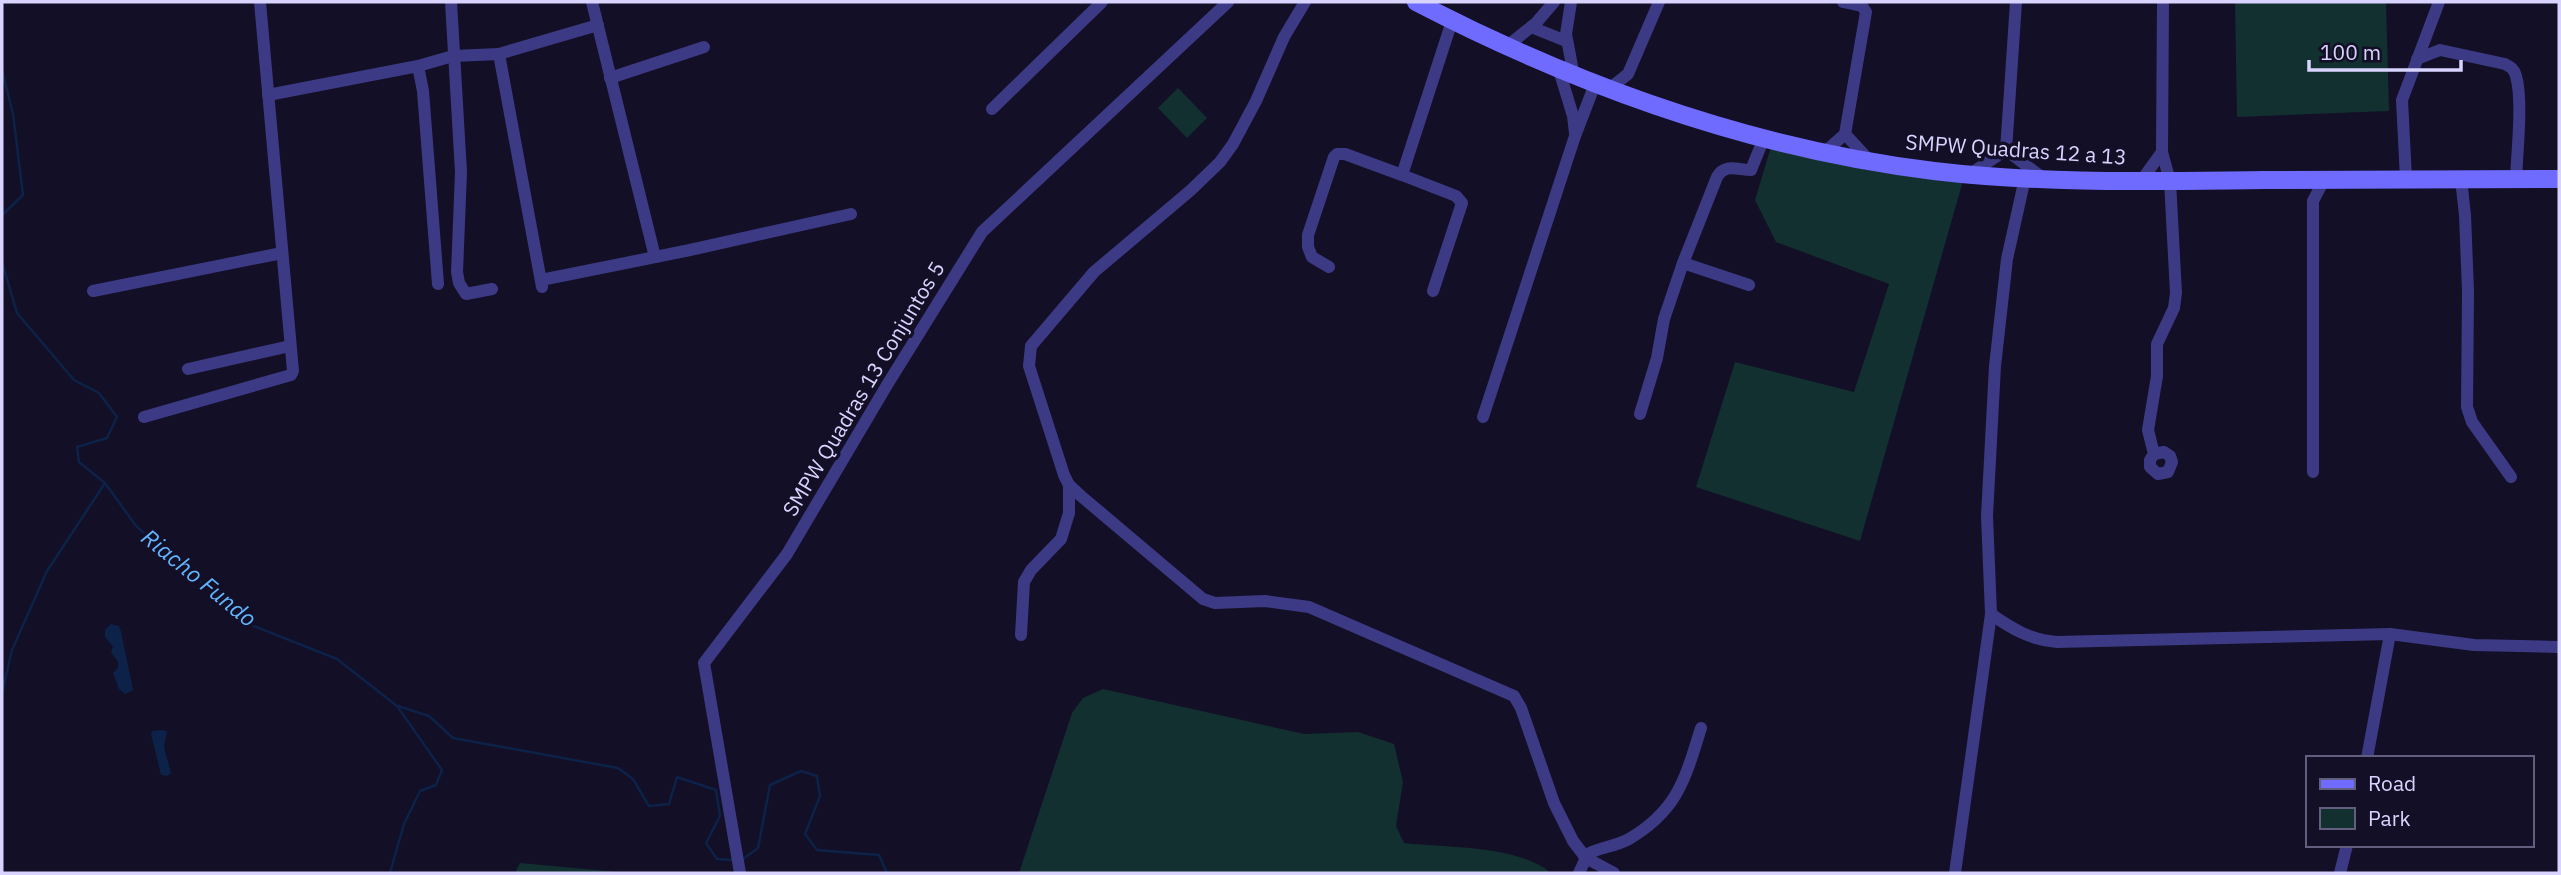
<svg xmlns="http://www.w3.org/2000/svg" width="2561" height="875" font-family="'IBM Plex Sans',sans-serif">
  <rect width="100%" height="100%" fill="#130f26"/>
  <g fill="#12302f">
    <path d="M2235 2H2386L2389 111 2237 117Z"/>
    <path d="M1178 88 1207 118 1187 138 1158 108Z"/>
    <path d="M1773 140 1965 174 1860 541 1696 487 1735 362 1854 392 1889 284 1776 242 1755 200Z"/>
    <path d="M1103 689 1304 734 1358 732 1394 744 1403 782 1396 826 1404 843C1446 848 1518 845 1551 873H1019L1072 713 1083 698Z"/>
    <path d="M520 863 629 873H515Z"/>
  </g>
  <g fill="#0c2248">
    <path d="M111 624 119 626 121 632 133 690 125 694 119 689 113 673 118 668V662L111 652 113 647 105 637V630Z"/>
    <path d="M162 730 167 731 164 747 171 773 167 776 161 775 151 734 152 731Z"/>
  </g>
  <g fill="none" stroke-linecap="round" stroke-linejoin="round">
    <g stroke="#0c2248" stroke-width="2.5">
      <path d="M2 70 13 114 23 195 2 215"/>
      <path d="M2 262 17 313 74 380 99 393 117 417 107 438 77 447 79 462 105 483 136 526 251 625 337 659 397 706 442 770 436 785 420 791 404 824 390 873"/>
      <path d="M2 693 12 650 47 571 105 483"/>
      <path d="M398 706 429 716 453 738 618 768 633 779 649 806 669 804 677 777 716 790 720 816 706 843 717 859 732 860"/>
      <path d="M742 860 758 848 770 785 801 771 817 776 820 796 805 834 817 850 879 855 887 873"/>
    </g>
    <g stroke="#3d3a85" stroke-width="12">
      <path d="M451 2 461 172 457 272 459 283 466 294 492 289"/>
      <path d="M592 2 655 257"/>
      <path d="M1305 2 1284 37 1256 101 1233 144 1220 162 1191 190 1094 272 1031 346 1029 366 1064 475 1069 485 1081 496 1203 599 1215 603 1265 601 1309 607 1514 696 1521 708 1554 803 1573 841 1586 858 1614 873"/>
      <path d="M1571 2 1566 34 1574 76"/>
      <path d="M1531 27 1566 41"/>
      <path d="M1506 47 1536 23 1554 2"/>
      <path d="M499 54 542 287"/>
      <path d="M2417 59 2440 50 2505 64C2511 67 2514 69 2516 76 2523 100 2517 152 2516 179"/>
      <path d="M418 66 423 91 438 284"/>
      <path d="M1559 70 1573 116 1575 133"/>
      <path d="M610 78 704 47"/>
      <path d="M1609 89 1628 74 1659 2"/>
      <path d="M268 95 418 66 453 56 499 54 598 25"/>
      <path d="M992 109 1102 2"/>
      <path d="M1845 134 1870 161"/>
      <path d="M2006 150 2016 2"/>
      <path d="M2006 150 2043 178"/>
      <path d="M1825 152 1845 134 1866 12 1862 6 1843 2"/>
      <path d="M1970 174 2006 150"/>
      <path d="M2025 178 2007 259 1995 366 1987 516 1991 614C2012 629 2031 640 2057 642L2390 634 2474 645 2559 647"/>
      <path d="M2406 179 2402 100 2439 2"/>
      <path d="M2461 179 2465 215 2468 291 2467 407 2472 422 2511 477"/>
      <path d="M2141 181 2162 152"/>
      <path d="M1683 263 1749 285"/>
      <path d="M1329 267 1312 257 1308 247V235L1334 157 1337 154H1345L1402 175"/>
      <path d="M541 280 690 250 851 214"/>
      <path d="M93 291 282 253"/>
      <path d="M1433 291 1462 203 1456 196 1402 175 1452 21"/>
      <path d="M188 369 290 346"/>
      <path d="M1640 414 1657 358 1664 319 1683 263 1717 177C1725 163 1738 170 1751 170L1764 138"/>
      <path d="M144 417 291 375 293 371 260 2"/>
      <path d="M1483 417 1575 136 1595 84"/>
      <path d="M2154 454 2164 452 2170 456 2172 462 2168 472 2158 474 2150 467V460L2154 454 2148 430 2157 376V344L2174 308 2176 293 2170 181 2162 152 2163 2"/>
      <path d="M2313 472V201L2324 180"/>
      <path d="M1021 635 1024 582 1031 570 1061 539 1069 513V485"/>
      <path d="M2367 758 2390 634"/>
      <path d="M1584 856C1598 847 1615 847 1629 839 1678 810 1685 779 1701 728"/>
      <path d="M740 873 704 663 787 554 887 385 982 232 1228 2"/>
      <path d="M1579 873 1586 858"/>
      <path d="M1955 873 1991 614"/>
      <path d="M2340 873 2347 845"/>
    </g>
    <path stroke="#6f6bff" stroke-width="18" d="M1416 2C1578 86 1752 149 1934 171 2043 184 2155 181 2264 180 2363 179 2461 179 2559 179"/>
  </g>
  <g text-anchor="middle" stroke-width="7" stroke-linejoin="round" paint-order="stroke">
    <g font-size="21" fill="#d9d4ff" stroke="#130f26">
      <text transform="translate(2016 150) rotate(4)" y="7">SMPW Quadras 12 a 13</text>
      <text transform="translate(864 389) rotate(-59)" y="7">SMPW Quadras 13 Conjuntos 5</text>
    </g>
    <g font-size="23" font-style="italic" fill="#62b6ff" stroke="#130f26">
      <text transform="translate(199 578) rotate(39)" y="8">Riacho Fundo</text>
    </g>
  </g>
  <rect width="2561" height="875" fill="none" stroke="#d9d4ff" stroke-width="7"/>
  <rect x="2306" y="756" width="228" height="91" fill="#130f26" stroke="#625e7d" stroke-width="2"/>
  <rect x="2320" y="779" width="35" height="10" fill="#6f6bff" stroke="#625e7d" stroke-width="2"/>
  <text x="2368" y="791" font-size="21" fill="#d9d4ff">Road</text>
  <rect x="2320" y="808" width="35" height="21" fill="#12302f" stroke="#625e7d" stroke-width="2"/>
  <text x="2368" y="826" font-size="21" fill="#d9d4ff">Park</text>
  <path d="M2309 60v10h152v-10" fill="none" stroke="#d9d4ff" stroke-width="3.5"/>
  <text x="2320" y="60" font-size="21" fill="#d9d4ff" stroke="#130f26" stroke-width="5" paint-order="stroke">100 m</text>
</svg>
